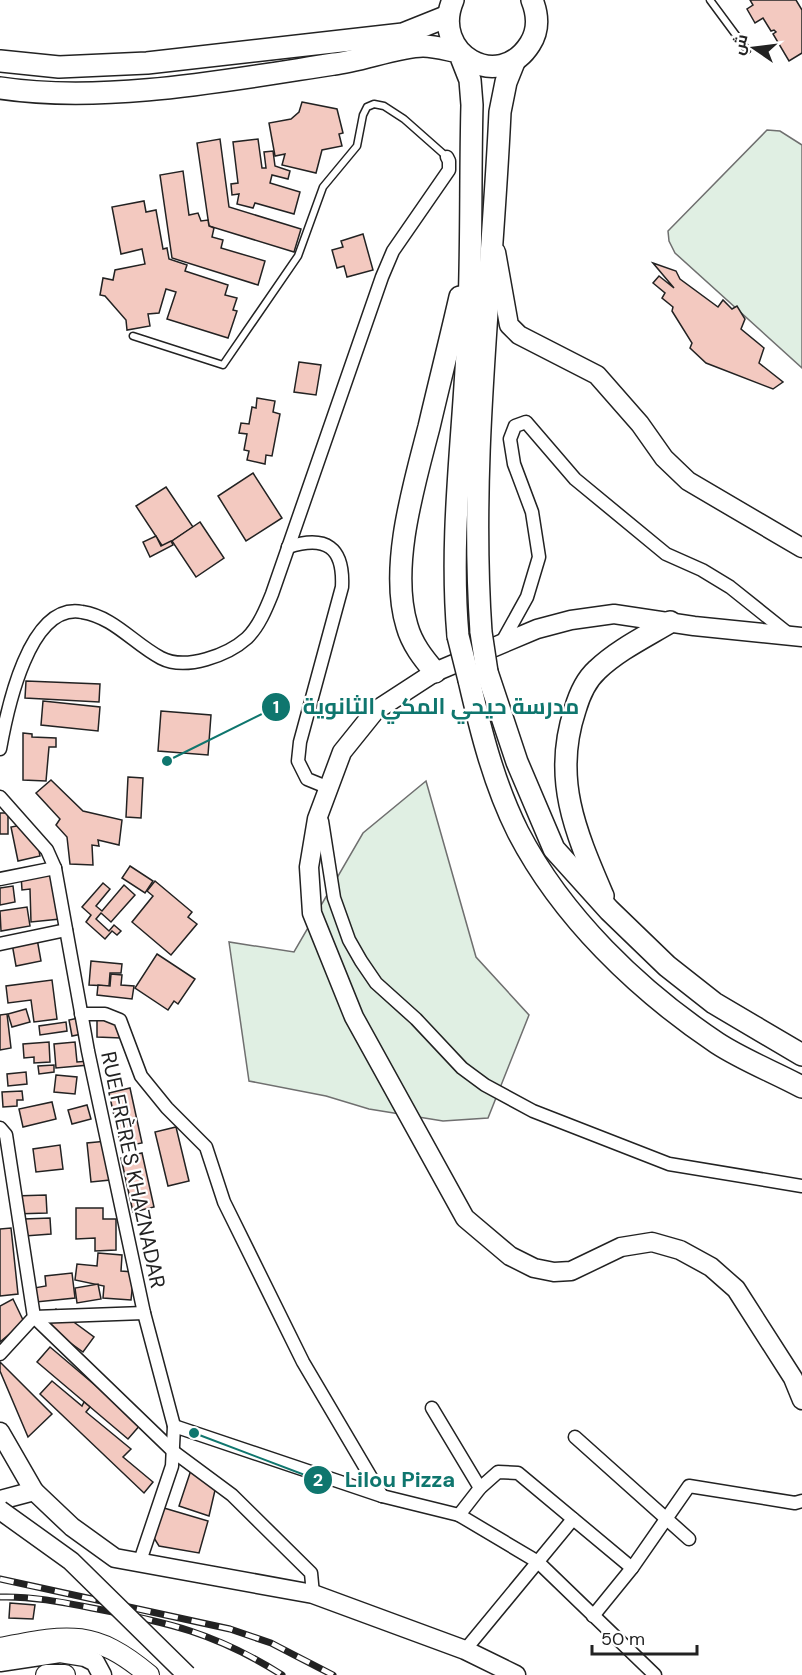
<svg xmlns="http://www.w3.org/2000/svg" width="802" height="1675" font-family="'DM Sans',Cairo,sans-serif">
  <rect width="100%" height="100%" fill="#fff"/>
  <g fill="#e0efe3" stroke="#6f6f6f" stroke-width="1.5">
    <path d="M767 130 780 131 802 145V368L675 253 669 241 668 231Z"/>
    <path d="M426 781 476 957 529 1015 488 1118 443 1121 369 1109 326 1096 249 1081 229 942 294 952 363 833Z"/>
  </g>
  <g fill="#f3c9c0" stroke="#222" stroke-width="1.5">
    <path d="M750 0H796L802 10V53L789 61 773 34 776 32 774 30 771 31 763 18 755 23 747 9 753 5Z"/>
    <path d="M302 102 337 109 343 133 339 134 342 146 322 150 316 173 282 165 285 154 275 156 269 123 291 119 299 112Z"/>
    <path d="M220 139 229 207 301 229 294 252 209 226 197 143Z"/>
    <path d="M258 139 262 168H266L264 152 273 151 275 166 290 171 288 179 272 175 270 183 300 192 294 214 255 203 253 208 237 204 239 194 232 195 231 184 238 183 233 142Z"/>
    <path d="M183 171 189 215 198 213 201 221 208 220 209 226 214 228 212 237 223 240 221 248 265 261 258 285 172 258 160 175Z"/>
    <path d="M144 201 146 212 156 210 163 249 167 248 169 259 187 265 185 271 228 285 225 295 237 298 233 310 237 311 228 338 167 319 176 292 166 289 159 313 148 314 150 326 127 330 126 320 105 296 100 295 103 278 113 280 115 270 145 264 142 249 121 254 112 207Z"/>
    <path d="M363 234 373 270 347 277 344 266 337 268 332 250 343 247 341 241Z"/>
    <path d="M653 263 676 271 680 279 718 307 723 300 732 309 737 306 745 319 741 329 764 348 759 363 783 382 773 389 706 363 690 348 692 343 672 311 673 307 662 298 665 293 653 283 659 276 674 288Z"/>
    <path d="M299 362 321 365 316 395 294 392Z"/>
    <path d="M257 398 275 401 273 412 280 414 272 456 266 455 265 464 247 460 249 451 244 450 247 434 239 433 241 423 249 424 252 407 256 408Z"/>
    <path d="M253 473 282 518 246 541 218 496Z"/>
    <path d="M166 487 193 527 163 547 136 506Z"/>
    <path d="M200 522 224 558 196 577 172 541Z"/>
    <path d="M156 536 161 546 171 541 173 545 150 557 143 542Z"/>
    <path d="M26 681 100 684 99 702 25 698Z"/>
    <path d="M43 701 100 707 98 731 41 725Z"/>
    <path d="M161 711 211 715 208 755 158 751Z"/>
    <path d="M23 733 32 734V737L56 738V747H49L46 781 23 780Z"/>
    <path d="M128 777 143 778 141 818 126 817Z"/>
    <path d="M51 780 83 811 122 820 119 845 98 840 99 846 92 845 93 865 70 864 67 837 56 825 60 819 36 793Z"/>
    <rect x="0" y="813" width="8" height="21"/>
    <path d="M22 825 35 830 40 856 18 861 11 827Z"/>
    <path d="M130 866 153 881 145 893 122 878Z"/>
    <path d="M55 872 60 919 31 922 30 889 22 890 21 875Z"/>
    <path d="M155 881 192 912 188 917 197 924 171 955 132 922 153 896 147 891Z"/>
    <path d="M103 883 110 889 96 906 102 911 124 885 135 895 111 922 101 913 96 919 109 931 114 925 121 931 117 935 112 931 105 939 86 922 91 915 82 907Z"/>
    <path d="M13 886 15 902 0 905V888Z"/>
    <path d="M27 907 30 926 1 931 0 911Z"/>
    <path d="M36 933 41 961 16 966 11 938Z"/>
    <path d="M157 954 195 979 178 1004 174 1001 168 1010 135 988Z"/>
    <path d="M91 961 122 964 121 973H110L109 986 89 985Z"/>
    <path d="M111 974 122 975 121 985 134 986 132 999 97 995 98 985 110 986Z"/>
    <path d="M52 980 57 1019 34 1022 31 1000 8 1003 6 986Z"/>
    <path d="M26 1009 30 1022 12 1027 8 1014Z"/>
    <path d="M7 1014 11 1048 0 1050V1015Z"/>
    <path d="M97 1016H121V1038L97 1037Z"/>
    <path d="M83 1017 87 1033 72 1036 69 1020Z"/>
    <path d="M66 1022 67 1031 40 1035 39 1026Z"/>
    <path d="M49 1042 50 1062 34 1063V1057L24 1058 23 1044Z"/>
    <path d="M75 1042 77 1062 89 1061V1065L56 1068 54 1044Z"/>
    <path d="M54 1065V1072L39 1074 38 1066Z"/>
    <path d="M26 1072 27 1084 8 1086 7 1074Z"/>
    <path d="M56 1075 77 1077 75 1094 54 1092Z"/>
    <path d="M130 1088 142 1143 121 1147 109 1093Z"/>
    <path d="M22 1091 23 1100H17V1106L3 1107 2 1092Z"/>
    <path d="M52 1102 56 1119 23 1127 19 1109Z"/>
    <path d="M87 1105 91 1119 72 1124 68 1110Z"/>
    <path d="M176 1127 189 1181 168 1186 155 1132Z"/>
    <path d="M107 1141 110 1180 91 1182 87 1143Z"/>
    <path d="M60 1145 63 1169 36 1172 33 1149Z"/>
    <path d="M142 1153 154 1207 133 1212 121 1158Z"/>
    <path d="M46 1195 47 1213 14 1214V1196Z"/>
    <path d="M76 1208H103V1219H116V1250L95 1251V1238L76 1239Z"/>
    <path d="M50 1218 51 1234 25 1236 24 1219Z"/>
    <path d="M11 1228 18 1294 0 1296V1229Z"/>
    <path d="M98 1253 122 1255 121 1271 134 1272 131 1300 103 1298 104 1286 75 1280 77 1264 97 1266Z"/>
    <path d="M72 1273 75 1298 36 1302 34 1288 46 1286 45 1276Z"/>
    <path d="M98 1284 101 1299 77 1303 75 1288Z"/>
    <path d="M13 1299 24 1322 0 1342V1306Z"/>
    <path d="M56 1309 94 1337 83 1352 44 1324Z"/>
    <path d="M50 1347 141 1424 128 1439 37 1362Z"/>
    <path d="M0 1362 52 1414 28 1437 0 1371Z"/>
    <path d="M52 1381 82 1406 84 1402 90 1407 86 1412 131 1449 123 1457 153 1482 144 1493 40 1394Z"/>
    <path d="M192 1467 216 1486 209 1516 179 1506Z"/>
    <path d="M164 1508 208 1521 199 1553 159 1546 154 1538Z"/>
    <path d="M10 1603 35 1605 33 1619 9 1618Z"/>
  </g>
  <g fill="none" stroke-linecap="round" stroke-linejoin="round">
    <g stroke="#222" stroke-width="9">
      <g id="service">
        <path d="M710 0 747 50"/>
        <path d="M133 336 223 365 298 256 323 187 357 146 363 115 367 107 374 104 384 106 404 119 447 157"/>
      </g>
    </g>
    <g stroke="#222" stroke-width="15">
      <g id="minor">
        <path d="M288 547C326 535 344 547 342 587L300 742 298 761 307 779 329 788"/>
        <path d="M501 644 527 597 539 557 532 512 514 464 510 439 515 426 526 422 575 479 666 554 702 570 730 587 790 635"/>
        <path d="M0 749C7 710 29 602 82 612 114 617 134 644 161 658 186 671 228 655 247 638 259 626 266 609 272 594L382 277 393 251 449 170V161L447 157"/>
        <path d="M0 797 47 850 55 868 88 1051 144 1313 174 1426 172 1466 139 1564"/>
        <path d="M322 821 334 898 349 940 361 961 376 983 416 1019 462 1068 485 1085 533 1111 669 1164 802 1186"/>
        <path d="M0 879 55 868"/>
        <path d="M0 944 66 930"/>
        <path d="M81 1014H105L120 1020 141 1076 167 1108 206 1147 224 1202 303 1362 382 1496"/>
        <path d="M0 1128 6 1135 34 1317 0 1354"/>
        <path d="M34 1317 174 1452 232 1495 311 1573 313 1594"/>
        <path d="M34 1317 144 1313"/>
        <path d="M432 1408 480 1488"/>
        <path d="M174 1426 382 1496 459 1515 538 1562 655 1675"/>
        <path d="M575 1437 689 1539"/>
        <path d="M459 1515 480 1488 498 1472 518 1473 632 1568"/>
        <path d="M593 1616 632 1568 689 1486 795 1503 802 1501"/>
        <path d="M465 1650 573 1519"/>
      </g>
    </g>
    <g stroke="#222" stroke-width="21">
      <g id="secondary">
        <path d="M496 252 509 325 519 335 597 375 640 424 664 458 688 481 802 548"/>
        <path d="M802 637 694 626 614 614 571 620 537 629 435 672 375 711 342 752 317 819 309 867 312 913 354 1017 465 1218 510 1256 534 1268 554 1272 571 1271 621 1247 652 1242 680 1250 711 1267 736 1289 793 1378 802 1400"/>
        <path d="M0 1432 34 1491 72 1527 115 1558 313 1594 465 1650 516 1675"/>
        <path d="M0 1500 34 1491"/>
        <path d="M0 1662 60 1653 85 1657 95 1662 102 1675"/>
      </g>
    </g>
    <g stroke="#222" stroke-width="22">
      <g id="primary">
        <path d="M0 1648C67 1635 93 1628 149 1675"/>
        <path d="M46 1675H65"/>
      </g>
    </g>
    <g stroke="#222" stroke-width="24">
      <g id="trunk">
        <path d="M453 0C430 54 499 93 530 44 539 30 538 15 532 0"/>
        <path d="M0 61 59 67 147 63 403 34 448 16"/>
        <path d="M0 88C104 104 230 80 334 64 360 61 400 46 423 46 435 46 448 50 459 52L470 80 472 105C470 181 472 257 468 332 464 434 449 534 458 636"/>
        <path d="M481 632C469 459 492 286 500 112L506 82 514 62"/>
        <path d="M435 672C423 658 412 644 407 626 389 567 414 485 429 427 439 384 450 341 460 297"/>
        <path d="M487 672 517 762 554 849 609 910 667 966 714 1003 802 1055"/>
        <path d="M469 680C481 732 494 784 518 832 562 917 638 990 717 1043 743 1060 774 1072 802 1087"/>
        <path d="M603 896C576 833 552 779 575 710 579 696 586 680 597 670 618 650 645 637 670 622"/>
      </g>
    </g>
    <use href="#service" stroke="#fff" stroke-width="6"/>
    <use href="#minor" stroke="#fff" stroke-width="12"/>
    <use href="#secondary" stroke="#fff" stroke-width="18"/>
    <use href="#primary" stroke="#fff" stroke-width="20"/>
    <use href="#trunk" stroke="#fff" stroke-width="21"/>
    <g stroke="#222" stroke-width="7">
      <g id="rail">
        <path d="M0 1579 230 1629 271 1643 333 1675"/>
        <path d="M0 1597C30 1596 62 1602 92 1608 167 1622 216 1633 282 1675"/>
      </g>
    </g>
    <use href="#rail" stroke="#fff" stroke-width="4.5" stroke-dasharray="14" stroke-linecap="butt"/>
    <g stroke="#222" stroke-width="21" stroke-linecap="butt">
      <path id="secondary-bridge" d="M0 1510 71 1561 187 1675"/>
    </g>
    <g stroke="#222" stroke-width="24" stroke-linecap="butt">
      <g id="trunk-bridge">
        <path d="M481 632 487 672"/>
        <path d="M458 636 469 680"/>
      </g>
    </g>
    <use href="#secondary-bridge" stroke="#fff" stroke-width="18"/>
    <use href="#trunk-bridge" stroke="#fff" stroke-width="21"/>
  </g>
  <g text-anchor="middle" stroke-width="4.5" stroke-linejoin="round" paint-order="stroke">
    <g font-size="21" fill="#222" stroke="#fff">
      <text transform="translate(133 1170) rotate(78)" y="7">RUE FRÈRES KHAZNADAR</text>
    </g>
  </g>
  <path fill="none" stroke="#0f766e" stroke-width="2" d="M167 761L276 707M194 1433L318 1480"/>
  <g fill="#0f766e" stroke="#fff" stroke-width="2">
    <circle cx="167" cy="761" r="6"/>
    <circle cx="194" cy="1433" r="6"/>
    <circle cx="276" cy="707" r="15"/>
    <circle cx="318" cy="1480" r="15"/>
  </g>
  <g font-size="18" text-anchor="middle" font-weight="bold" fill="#fff">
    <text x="276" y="713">1</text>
    <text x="318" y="1486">2</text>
  </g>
  <g font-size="22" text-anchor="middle" font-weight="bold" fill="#0f766e" stroke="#fff" stroke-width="4.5" stroke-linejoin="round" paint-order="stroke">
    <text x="441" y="714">مدرسة حيحي المكي الثانوية</text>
    <text x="400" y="1487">Lilou Pizza</text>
  </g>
  <g transform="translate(754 48) rotate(284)" stroke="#ffffff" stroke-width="4.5" paint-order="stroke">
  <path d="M0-4.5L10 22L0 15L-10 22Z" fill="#222222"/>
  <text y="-9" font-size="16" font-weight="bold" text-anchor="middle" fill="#222222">ش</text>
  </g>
  <path d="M592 1645v9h105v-9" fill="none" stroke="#222222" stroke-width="3"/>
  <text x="601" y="1645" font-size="18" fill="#222222" stroke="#ffffff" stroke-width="4.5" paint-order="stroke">50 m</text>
</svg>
